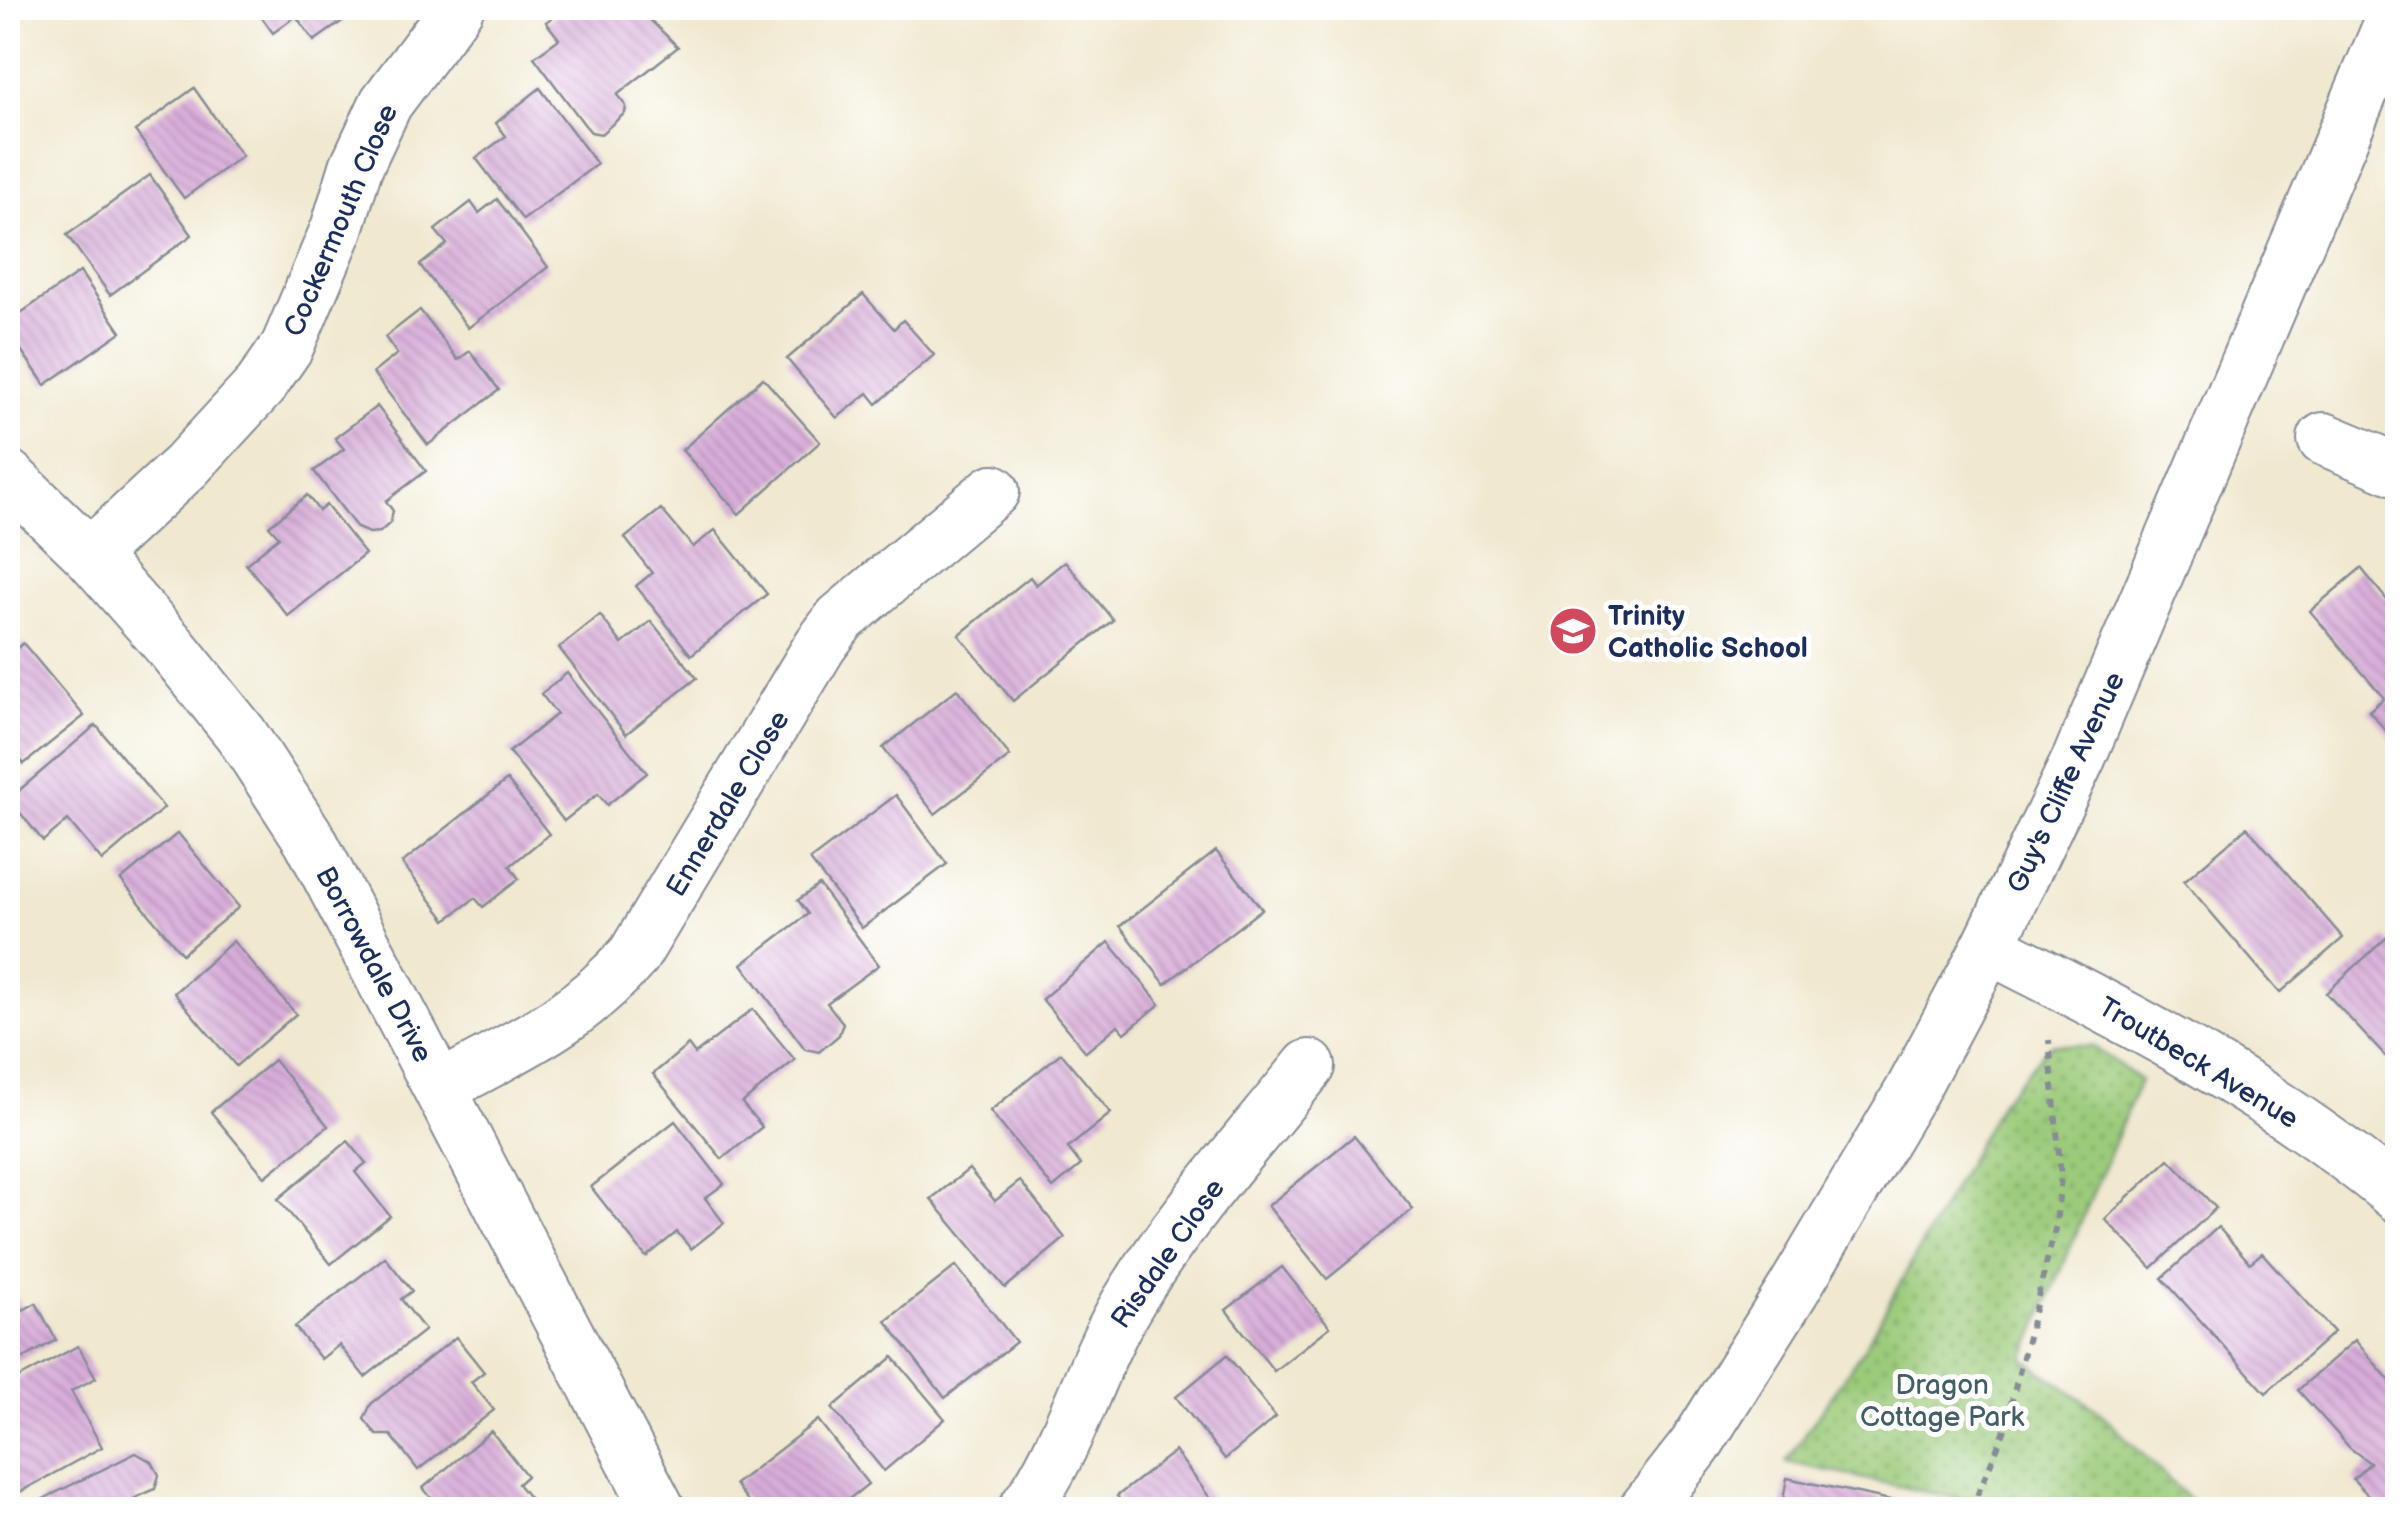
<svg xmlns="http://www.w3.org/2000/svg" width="2405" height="1517" font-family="'Balsamiq Sans',sans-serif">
  <defs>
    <pattern id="park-dots" width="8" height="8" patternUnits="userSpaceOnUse" patternTransform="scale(2.5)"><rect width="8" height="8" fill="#9ccb7a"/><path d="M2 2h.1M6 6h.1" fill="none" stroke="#7ea567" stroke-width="1.8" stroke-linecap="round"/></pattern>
    <pattern id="building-back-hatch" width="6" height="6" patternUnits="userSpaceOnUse" patternTransform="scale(2.5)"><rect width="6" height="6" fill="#d9aeda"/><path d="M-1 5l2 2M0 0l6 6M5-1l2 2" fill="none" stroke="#af8eb4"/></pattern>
  </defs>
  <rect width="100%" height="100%" fill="#fff"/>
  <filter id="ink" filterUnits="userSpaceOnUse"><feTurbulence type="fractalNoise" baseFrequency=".01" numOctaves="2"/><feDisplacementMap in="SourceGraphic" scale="20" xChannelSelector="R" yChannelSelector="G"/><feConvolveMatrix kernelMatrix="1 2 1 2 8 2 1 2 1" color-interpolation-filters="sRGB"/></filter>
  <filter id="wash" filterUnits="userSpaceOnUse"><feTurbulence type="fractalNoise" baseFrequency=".0048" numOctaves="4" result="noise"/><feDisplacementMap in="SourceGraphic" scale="40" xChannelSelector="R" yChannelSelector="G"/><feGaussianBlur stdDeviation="2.25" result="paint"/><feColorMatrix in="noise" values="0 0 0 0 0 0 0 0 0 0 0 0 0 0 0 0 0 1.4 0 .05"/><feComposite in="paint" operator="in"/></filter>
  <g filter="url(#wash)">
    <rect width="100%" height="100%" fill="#f0e8cf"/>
    <path fill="url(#park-dots)" stroke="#5c7d6c" stroke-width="2.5" d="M2051 1044 2094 1047 2140 1080 2024 1359 2097 1410 2199 1509H1957L1959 1499 1786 1462 1864 1348 2002 1100Z"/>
    <g id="blocks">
      <g fill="url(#building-back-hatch)">
        <path d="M255 8H361L314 41 296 16 273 33Z"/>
        <path d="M566 8H638L678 47 617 95 626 106 625 113 601 134 591 132 584 124 534 57 559 39 546 22Z"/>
        <path d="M194 88 242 156 184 198 135 131Z"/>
        <path d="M540 88 597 164 523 220 476 158 506 136 496 123Z"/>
        <path d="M150 175 192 235 110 295 67 235Z"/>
        <path d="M497 199 548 267 468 328 420 265 447 244 435 230 471 202 479 213Z"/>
        <path d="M80 272 121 332 45 385 8 331V322Z"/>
        <path d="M863 294 894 329 903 320 934 355 877 404 868 393 837 418 787 359Z"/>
        <path d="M420 310 458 360 470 351 499 390 428 445 373 373 397 354 385 337Z"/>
        <path d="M763 378 820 442 739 514 682 450Z"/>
        <path d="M377 406 426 471 386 501 393 511 390 523 380 532 369 533 357 528 314 471 344 449 335 438Z"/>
        <path d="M307 495 319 511 326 505 365 554 288 616 246 564 279 537 269 526Z"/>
        <path d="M661 509 693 547 715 530 767 594 691 655 636 586 652 573 625 538Z"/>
        <path d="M1065 561 1113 620 1013 701 959 635 1030 577 1036 585Z"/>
        <path d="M2361 568 2387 600 2398 591V745L2369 711 2384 698 2310 611Z"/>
        <path d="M600 615 622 644 651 621 697 678 626 734 559 648Z"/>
        <path d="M23 643 84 716 24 764 8 744V656Z"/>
        <path d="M567 673 647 773 607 805 598 794 564 821 509 752 557 714 541 694Z"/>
        <path d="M957 689 1010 756 935 814 883 748Z"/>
        <path d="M96 725 164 808 102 861 68 820 43 841 9 799Z"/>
        <path d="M507 780 549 834 510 866 519 879 483 907 475 898 446 920 402 863Z"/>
        <path d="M896 795 947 864 862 928 810 860Z"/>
        <path d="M2247 827 2343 938 2280 993 2184 881Z"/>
        <path d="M178 833 239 907 182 954 121 880Z"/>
        <path d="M1216 851 1262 909 1165 984 1120 926Z"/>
        <path d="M819 885 879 965 827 1003 843 1023 839 1035 819 1052 805 1049 742 964 808 914 798 900Z"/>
        <path d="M2386 938 2398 951V1070L2326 993Z"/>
        <path d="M233 941 296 1014 236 1066 174 993Z"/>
        <path d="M1109 942 1160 1004 1125 1033 1118 1025 1086 1052 1042 999Z"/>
        <path d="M753 1009 795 1060 742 1103 762 1127 722 1159 653 1074 688 1045 695 1054Z"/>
        <path d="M1061 1053 1111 1113 1068 1148 1081 1165 1053 1188 990 1111Z"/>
        <path d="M274 1060 328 1126 265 1177 211 1112Z"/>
        <path d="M675 1121 724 1184 705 1198 724 1223 691 1249 677 1232 646 1257 591 1187Z"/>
        <path d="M1354 1136 1413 1209 1327 1279 1268 1206Z"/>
        <path d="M348 1141 366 1163 355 1172 390 1216 331 1264 278 1199Z"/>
        <path d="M2169 1159 2216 1208 2152 1268 2105 1219Z"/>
        <path d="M969 1169 995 1201 1020 1181 1065 1238 1005 1288 931 1199Z"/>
        <path d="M2218 1227 2250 1263 2262 1253 2334 1332 2266 1393 2162 1278Z"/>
        <path d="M385 1257 412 1291 401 1299 425 1330 365 1377 339 1345 321 1359 295 1327Z"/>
        <path d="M956 1266 1016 1342 945 1398 886 1321Z"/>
        <path d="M1282 1267 1330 1327 1274 1371 1226 1310Z"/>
        <path d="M8 1282 23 1310 36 1303 56 1340 8 1367Z"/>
        <path d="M456 1337 484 1372 471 1382 494 1410 418 1470 391 1435H377L364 1419 371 1404Z"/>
        <path d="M2355 1340 2391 1382 2398 1376V1510H2382L2353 1479 2370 1463 2350 1448 2298 1390Z"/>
        <path d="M78 1346 96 1378 71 1391 102 1447 16 1494 8 1479V1384Z"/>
        <path d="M1227 1355 1276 1417 1225 1459 1176 1397Z"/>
        <path d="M893 1357 945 1419 884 1471 832 1408Z"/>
        <path d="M818 1420 868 1484 835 1510H754L735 1484Z"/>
        <path d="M491 1431 527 1476 518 1484 539 1510H441L423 1488Z"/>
        <path d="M1175 1451 1219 1510H1127L1117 1496Z"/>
        <path d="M136 1453 152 1462 159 1475 155 1489 135 1498 141 1510H43L39 1501Z"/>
        <path d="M1787 1478 1900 1502 1898 1510H1781Z"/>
      </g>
    </g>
  </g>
  <g filter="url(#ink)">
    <use href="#blocks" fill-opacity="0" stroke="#868c96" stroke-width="2.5"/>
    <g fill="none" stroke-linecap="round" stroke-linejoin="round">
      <g stroke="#868c96" stroke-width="56">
        <g id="minor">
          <path d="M2324 439 2398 470"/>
          <path d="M8 476 90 555 171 647 241 734 310 840 659 1510"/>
          <path d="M90 555 186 466 260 386 287 347 337 229 356 167 386 103 457 8"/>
          <path d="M1988 947C2132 1019 2273 1092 2398 1196"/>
          <path d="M440 1088C518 1045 574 1023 634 955L820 646 840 619 993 491"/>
          <path d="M1024 1510C1070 1448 1088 1369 1127 1304 1178 1219 1247 1143 1309 1066"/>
          <path d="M1645 1510 1695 1446 1793 1290 1912 1090 1988 947 2079 758 2397 8"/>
        </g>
      </g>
      <path stroke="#868c96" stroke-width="6" stroke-dasharray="8 8" stroke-linecap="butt" d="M1971 1510 2004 1432 2056 1225 2061 1177 2049 1040"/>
      <use href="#minor" stroke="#fff" stroke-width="52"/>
    </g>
  </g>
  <defs>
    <g id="school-disc" transform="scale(2.5)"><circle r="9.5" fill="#d1495b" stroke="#fff"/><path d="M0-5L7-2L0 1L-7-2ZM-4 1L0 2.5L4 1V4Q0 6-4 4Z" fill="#fff"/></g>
  </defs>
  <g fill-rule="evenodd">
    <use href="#school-disc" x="1573" y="631"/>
  </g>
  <g text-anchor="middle" stroke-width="10" stroke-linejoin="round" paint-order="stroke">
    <g font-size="28" fill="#1b2f5e" stroke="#fff">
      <text transform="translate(340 220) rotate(-67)" y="10">Cockermouth Close</text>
      <text transform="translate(2065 782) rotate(-65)" y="10">Guy's Cliffe Avenue</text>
      <text transform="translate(727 803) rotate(-59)" y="10">Ennerdale Close</text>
      <text transform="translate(375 964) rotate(62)" y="10">Borrowdale Drive</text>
      <text transform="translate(2199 1062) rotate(31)" y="10">Troutbeck Avenue</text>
      <text transform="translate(1167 1253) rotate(-55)" y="10">Risdale Close</text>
    </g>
    <g font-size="28" font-weight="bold" fill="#1b2f5e" stroke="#fff" text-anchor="start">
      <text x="1608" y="625">Trinity<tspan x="1608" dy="32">Catholic School</tspan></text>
    </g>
    <g font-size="28" fill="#425e66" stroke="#fff">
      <text x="1942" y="1394">Dragon<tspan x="1942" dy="32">Cottage Park</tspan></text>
    </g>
  </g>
  <rect width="2405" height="1517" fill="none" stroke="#fff" stroke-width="40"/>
</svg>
